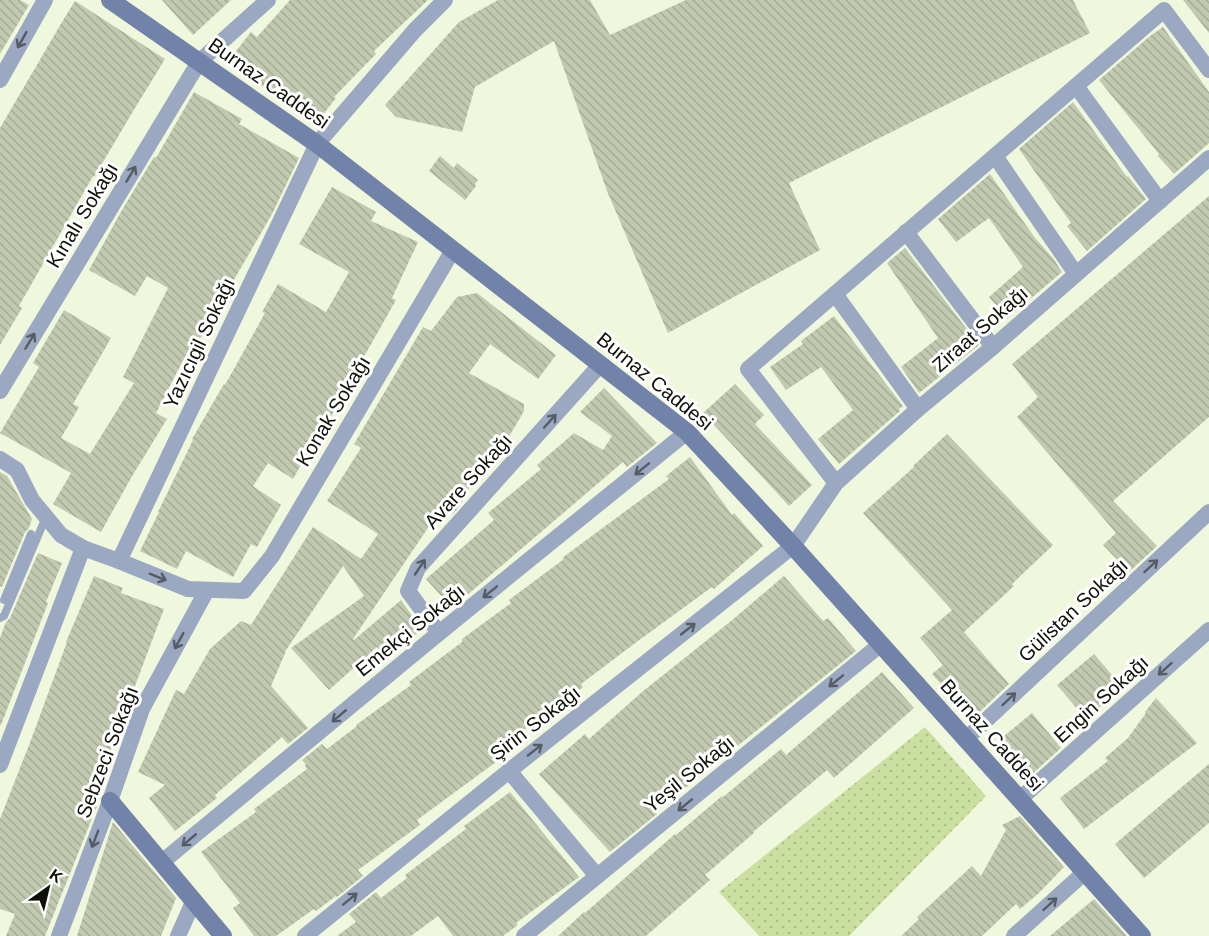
<svg xmlns="http://www.w3.org/2000/svg" width="1209" height="936" font-family="Arial,sans-serif">
  <defs>
    <pattern id="grass-dots" width="8" height="8" patternUnits="userSpaceOnUse" patternTransform="scale(1.5)"><rect width="8" height="8" fill="#cbdfa0"/><path d="M2 2h.1M6 6h.1" fill="none" stroke="#adbe88" stroke-width="1.8" stroke-linecap="round"/></pattern>
    <pattern id="building-back-hatch" width="6" height="6" patternUnits="userSpaceOnUse" patternTransform="scale(1.5)"><rect width="6" height="6" fill="#c1cab0"/><path d="M-1 5l2 2M0 0l6 6M5-1l2 2" fill="none" stroke="#a5ac96"/></pattern>
  </defs>
  <rect width="100%" height="100%" fill="#eff8dd"/>
  <path fill="url(#grass-dots)" d="M925 727 986 796 849 936H759L719 892Z"/>
  <g fill="url(#building-back-hatch)">
    <path d="M0 0H20L29 5 0 54Z"/>
    <path d="M162 0H231L193 35Z"/>
    <path d="M290 0H428L374 51 376 54 334 97 336 98 314 126 229 60 251 32 257 37Z"/>
    <path d="M498 0H590L610 35 686 0H1073L1090 33 789 183 820 250 668 333 607 191 554 41 475 87 462 132 396 117 385 105 459 22Z"/>
    <path d="M1183 0H1209V33Z"/>
    <path d="M75 1 165 59 138 103 94 177 93 176 19 306 22 308 0 345V128L62 22Z"/>
    <path d="M1163 27 1209 92V143L1174 174 1158 156 1159 154 1099 80 1150 36Z"/>
    <path d="M194 92 242 119 239 124 299 158 272 214 198 342 194 339 156 413 167 419 131 478 101 532 53 504 71 473 0 433 39 367 33 363 64 310 111 338 73 404 79 407 61 438 90 454 134 383 123 377 168 288 147 276 135 296 89 270 122 210 154 157 156 158Z"/>
    <path d="M1073 102 1127 177 1128 176 1146 199 1087 251 1067 226 1071 223 1019 149Z"/>
    <path d="M440 156 454 168 457 163 478 180 475 184 476 186 465 200 429 171Z"/>
    <path d="M990 174 1035 238 1053 258 1062 272 1007 319 989 297 1023 267 989 218 956 242 938 219Z"/>
    <path d="M332 187 376 212 371 221 418 242 392 298 396 300 357 369 359 370 325 426 324 424 293 479 268 463 253 486 281 505 257 547 251 544 233 577 186 551 177 569 140 551 159 512H158L193 440 192 439 224 384 225 385 265 313 262 312 278 284 326 312 349 272 299 244Z"/>
    <path d="M1209 196V417L1113 501 1157 546 1129 572 1103 545 1116 533 1017 417 1038 397 1012 364Z"/>
    <path d="M905 248 979 345 919 393 901 367 938 338 887 263Z"/>
    <path d="M477 293 556 355 538 379 490 344 469 373 524 404V411L496 459 488 455 458 508 453 514 442 507 353 639 354 640 401 600 422 630 384 657 377 647 329 690 291 648 364 596 343 566 284 653 286 651 271 686 308 728 288 744 282 737 215 795 217 798 175 831 149 798 165 785 138 772 176 690 184 694 210 649 241 621 251 625 313 527 361 559 378 534 327 501 361 448 354 444 423 327 431 331 457 297Z"/>
    <path d="M834 316 903 406 899 409 900 411 839 464 818 439 853 410 821 367 786 390 770 367 803 344 801 341Z"/>
    <path d="M735 384 764 415 755 424 812 485 789 506 703 413Z"/>
    <path d="M604 388 657 443 627 467 623 462 452 608 426 579 494 520 488 513 541 469 537 465 574 433 603 450 612 436 580 412Z"/>
    <path d="M947 434 1053 545 1012 584 1014 586 964 632 1009 684 972 719 932 674 943 665 920 638 952 610 863 513 914 467 913 466Z"/>
    <path d="M690 457 732 515 734 513 763 546 714 589 712 587 638 641 581 684 583 687 524 730 530 737 417 820 420 825 358 870 363 876 337 897 336 896 316 911 314 909 276 936H254L233 908 240 903 201 852 256 812 254 809 307 769 305 766 306 764 302 760 322 744 327 749 357 726 356 725 411 685 409 682 462 642V639L511 603 509 600 564 559 562 558 669 479 666 476Z"/>
    <path d="M0 472 7 476 32 519 29 528 25 532 2 587 0 586Z"/>
    <path d="M38 553 62 563 46 602 48 603 1 725H0V638L6 622 10 618Z"/>
    <path d="M94 576 123 588 121 593 164 609 104 768 109 770 97 806 45 936H6L15 914 0 909V819L31 740 67 642H66Z"/>
    <path d="M784 576 823 621 828 618 856 651 655 812 657 814 610 852 539 774 585 734 589 739 642 692 731 621Z"/>
    <path d="M1094 654 1123 688 1086 719 1057 685Z"/>
    <path d="M882 672 914 708 834 778 827 770 753 832 754 833 705 875 710 880 646 936H558L584 912 585 913 675 834 676 835 722 796 723 797 781 749 786 755Z"/>
    <path d="M1156 698 1197 743 1084 829 1060 798 1108 761 1105 758 1128 738 1146 713 1145 712Z"/>
    <path d="M1032 713 1061 748 1028 778 998 741Z"/>
    <path d="M1209 764V823L1144 878 1115 844Z"/>
    <path d="M510 792 579 877 516 923 518 925 503 936H453L438 916 411 936H337L356 922 349 914 376 892 381 898 407 878 405 875 466 829 464 826Z"/>
    <path d="M1020 816 1064 867 1039 893 1020 909 1016 904 982 936H901L919 919 917 917 972 866 981 876 1006 830 1002 825Z"/>
    <path d="M113 822 176 898 161 936H77Z"/>
    <path d="M1094 899 1127 936H1050Z"/>
  </g>
  <g fill="none" stroke-linecap="round" stroke-linejoin="round">
    <g stroke="#9ba8c1" stroke-width="8">
      <path d="M4 600 31 534"/>
      <path d="M0 618 4 616 46 517"/>
    </g>
    <g stroke="#9ba8c1" stroke-width="16">
      <path d="M0 80 45 0"/>
      <path d="M1076 86 1160 201"/>
      <path d="M995 156 1076 274"/>
      <path d="M906 232 993 347"/>
      <path d="M835 294 918 409"/>
      <path d="M0 391 199 62 268 0"/>
      <path d="M0 459 17 470 32 500 61 535 83 548 119 561 188 589 244 591 272 556 453 250"/>
      <path d="M836 483 748 369 1164 10 1209 70"/>
      <path d="M119 561 317 144 415 30 445 0"/>
      <path d="M439 633 408 591 418 568 600 365"/>
      <path d="M966 739 1209 512"/>
      <path d="M0 765 83 548"/>
      <path d="M509 771 597 876"/>
      <path d="M1020 799 1209 630"/>
      <path d="M162 862 439 633 687 432"/>
      <path d="M59 936 110 801 142 709 207 590"/>
      <path d="M178 936 194 900"/>
      <path d="M305 936 509 771 793 546 836 483 918 409 993 347 1209 158"/>
      <path d="M524 936 881 644"/>
      <path d="M1014 936 1085 872"/>
    </g>
    <g stroke="#7183a8" stroke-width="18">
      <path d="M110 0 317 144 687 432 793 546 1142 936"/>
      <path d="M110 801 223 936"/>
    </g>
  </g>
  <defs><path id="oneway-shaft" d="M-6 0H5M1.5-3L5.5 0L1.5 3" fill="none" stroke-width="1.6" stroke-linecap="round" stroke-linejoin="round" transform="scale(1.5)"/></defs>
  <g stroke="#545c64">
    <use href="#oneway-shaft" transform="translate(22 40) rotate(119)"/>
    <use href="#oneway-shaft" transform="translate(131 174) rotate(-59)"/>
    <use href="#oneway-shaft" transform="translate(30 341) rotate(-59)"/>
    <use href="#oneway-shaft" transform="translate(550 421) rotate(-48)"/>
    <use href="#oneway-shaft" transform="translate(642 469) rotate(141)"/>
    <use href="#oneway-shaft" transform="translate(1151 566) rotate(-43)"/>
    <use href="#oneway-shaft" transform="translate(420 567) rotate(-56)"/>
    <use href="#oneway-shaft" transform="translate(158 577) rotate(22)"/>
    <use href="#oneway-shaft" transform="translate(490 592) rotate(141)"/>
    <use href="#oneway-shaft" transform="translate(688 629) rotate(-38)"/>
    <use href="#oneway-shaft" transform="translate(179 641) rotate(119)"/>
    <use href="#oneway-shaft" transform="translate(1165 669) rotate(138)"/>
    <use href="#oneway-shaft" transform="translate(836 681) rotate(141)"/>
    <use href="#oneway-shaft" transform="translate(1009 699) rotate(-43)"/>
    <use href="#oneway-shaft" transform="translate(339 716) rotate(140)"/>
    <use href="#oneway-shaft" transform="translate(535 750) rotate(-38)"/>
    <use href="#oneway-shaft" transform="translate(685 805) rotate(141)"/>
    <use href="#oneway-shaft" transform="translate(95 839) rotate(111)"/>
    <use href="#oneway-shaft" transform="translate(189 840) rotate(140)"/>
    <use href="#oneway-shaft" transform="translate(350 899) rotate(-39)"/>
    <use href="#oneway-shaft" transform="translate(1050 904) rotate(-42)"/>
  </g>
  <g text-anchor="middle" stroke-width="6" stroke-linejoin="round" paint-order="stroke">
    <g font-size="20" fill="#0e1108" stroke="#fff">
      <text transform="translate(269 83) rotate(35)" y="7">Burnaz Caddesi</text>
      <text transform="translate(82 215) rotate(-59)" y="7">Kınalı Sokağı</text>
      <text transform="translate(980 329) rotate(-41)" y="7">Ziraat Sokağı</text>
      <text transform="translate(199 343) rotate(-65)" y="7">Yazıcıgil Sokağı</text>
      <text transform="translate(655 381) rotate(39)" y="7">Burnaz Caddesi</text>
      <text transform="translate(333 411) rotate(-59)" y="7">Konak Sokağı</text>
      <text transform="translate(468 481) rotate(-48)" y="7">Avare Sokağı</text>
      <text transform="translate(1073 610) rotate(-43)" y="7">Gülistan Sokağı</text>
      <text transform="translate(410 630) rotate(-39)" y="7">Emekçi Sokağı</text>
      <text transform="translate(1101 699) rotate(-42)" y="7">Engin Sokağı</text>
      <text transform="translate(535 723) rotate(-38)" y="7">Şirin Sokağı</text>
      <text transform="translate(992 735) rotate(48)" y="7">Burnaz Caddesi</text>
      <text transform="translate(107 752) rotate(-69)" y="7">Sebzeci Sokağı</text>
      <text transform="translate(689 774) rotate(-39)" y="7">Yeşil Sokağı</text>
    </g>
  </g>
  <g transform="translate(48 888) rotate(34)" stroke="#ffffff" stroke-width="4.5" paint-order="stroke">
  <path d="M0-4.5L10 22L0 15L-10 22Z" fill="#0e1108"/>
  <text y="-9" font-size="16" font-weight="bold" text-anchor="middle" fill="#0e1108">K</text>
  </g>
</svg>
